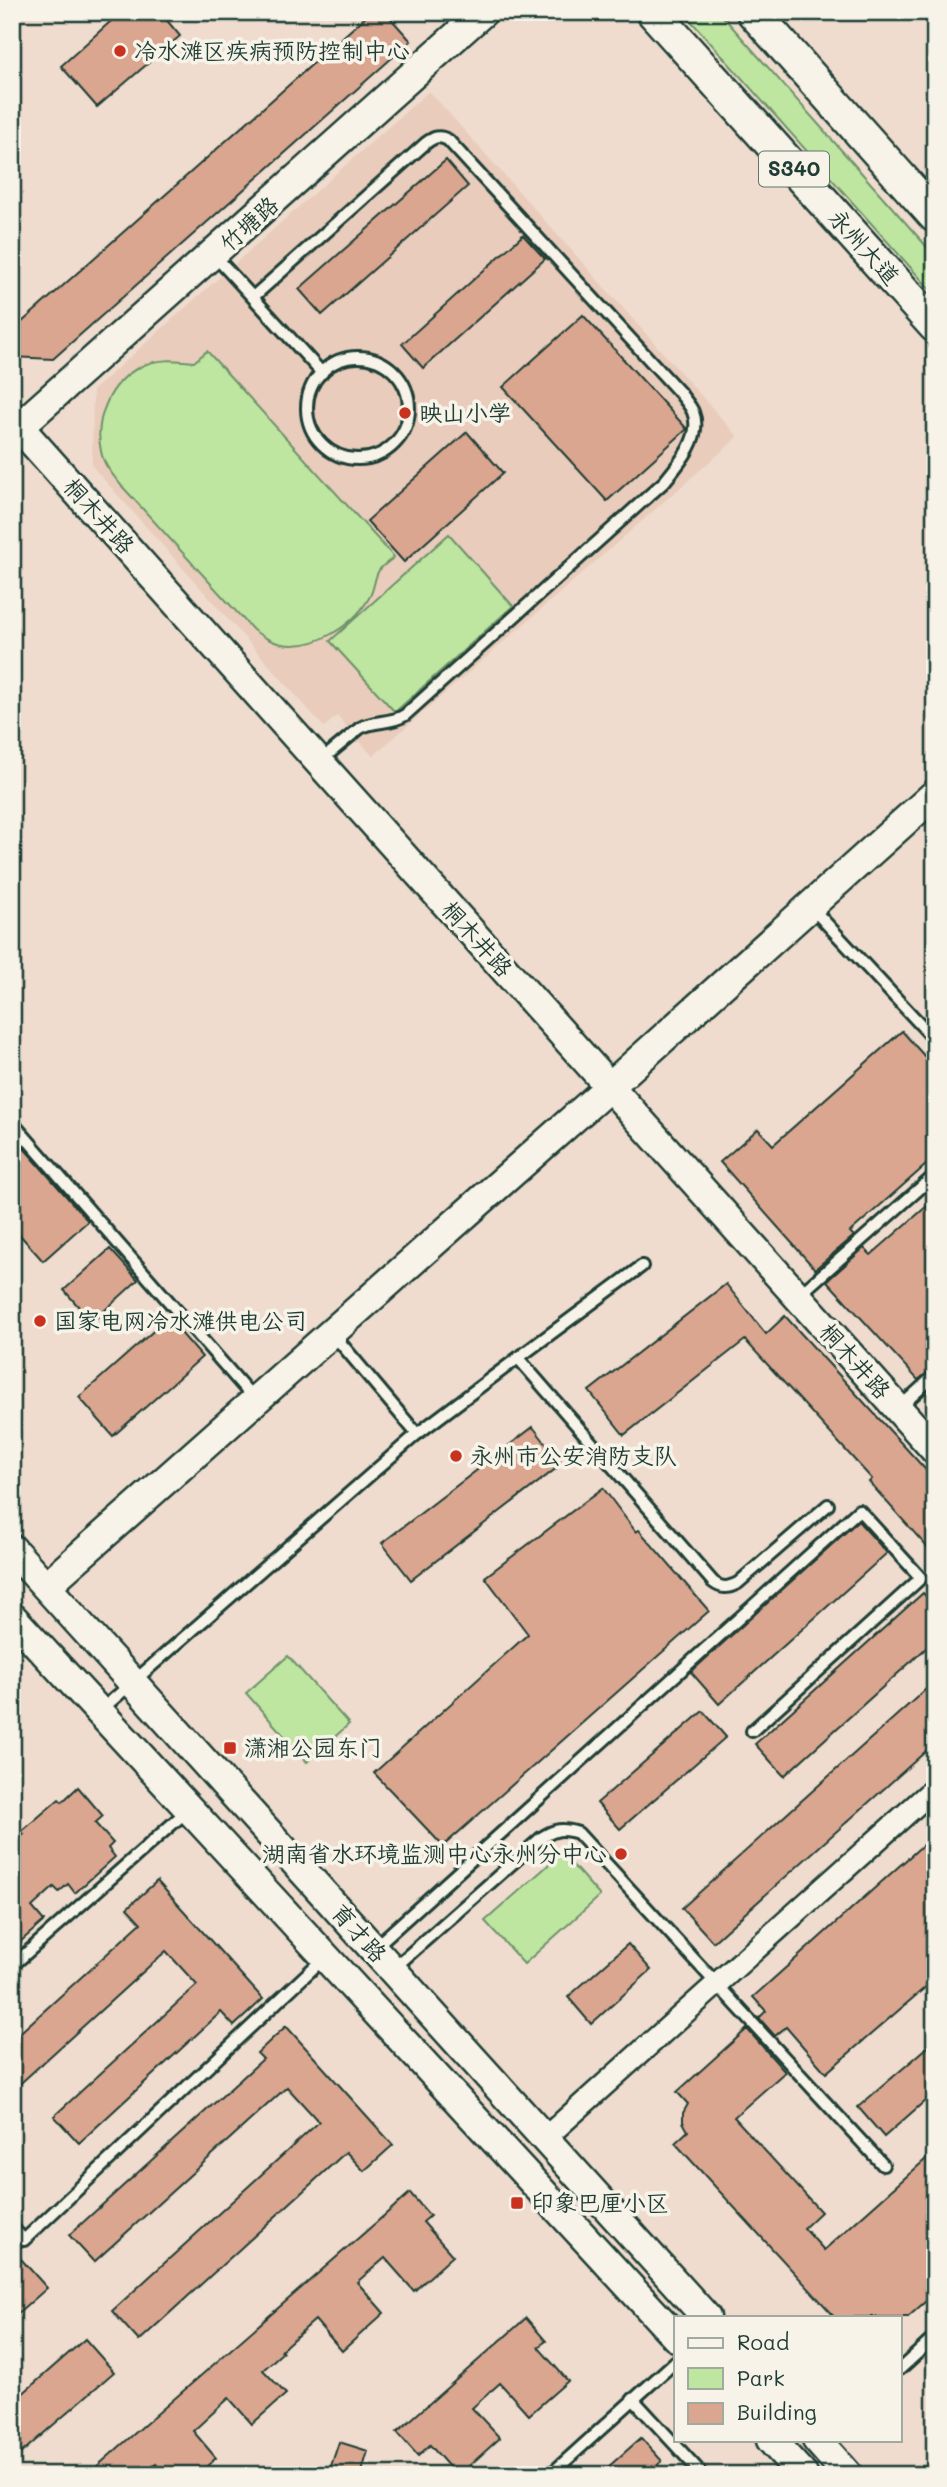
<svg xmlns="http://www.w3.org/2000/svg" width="947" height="2487" font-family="Mali,'LXGW WenKai TC',sans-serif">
  <rect width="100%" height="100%" fill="#efdcce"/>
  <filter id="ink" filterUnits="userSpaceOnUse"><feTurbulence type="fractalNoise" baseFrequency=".0143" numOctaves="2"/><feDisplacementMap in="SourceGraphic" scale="14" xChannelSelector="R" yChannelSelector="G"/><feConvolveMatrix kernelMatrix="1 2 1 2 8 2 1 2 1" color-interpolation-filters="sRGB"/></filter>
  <g filter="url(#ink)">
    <path fill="#e9ccbb" d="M429 91 738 437 373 756 337 716 324 727 92 466 93 390Z"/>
    <g fill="#bee6a1" stroke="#6e926a" stroke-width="2">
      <path d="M683 12H719L935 256V295Z"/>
      <path d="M207 351 394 557C389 562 381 566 378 572 374 580 374 590 369 598 353 626 315 650 282 644 271 642 262 636 253 630L120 484C112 474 103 464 101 451 94 419 110 382 140 367 156 358 176 360 194 362Z"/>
      <path d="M449 534 513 606 395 712 330 641Z"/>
      <path d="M288 1656 349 1724 307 1762 246 1693Z"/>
      <path d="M562 1853 600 1896 524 1964 485 1921Z"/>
    </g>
    <g fill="#dba690" stroke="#1f3d34" stroke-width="2">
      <path d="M121 12H160L180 36 97 107 61 66Z"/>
      <path d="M371 12H385L411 41 53 359 12 357V331Z"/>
      <path d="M446 160 468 186 322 315 299 289Z"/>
      <path d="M523 235 545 259 423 368 402 344Z"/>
      <path d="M583 315 687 429 607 501 503 387Z"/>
      <path d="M467 432 503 473 404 562 367 521Z"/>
      <path d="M902 1031 935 1068V1157L850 1232 854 1236 815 1269 720 1162 758 1129 773 1145Z"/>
      <path d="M22 1146 88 1221 43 1261 12 1226V1154Z"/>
      <path d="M935 1199V1367L918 1380 827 1281 864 1248 871 1255Z"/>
      <path d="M110 1249 138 1280 92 1322 64 1290Z"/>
      <path d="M726 1284 766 1334 785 1316 935 1480V1556L869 1482 872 1479 745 1340 624 1435 589 1391Z"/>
      <path d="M168 1318 202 1357 113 1436 79 1397Z"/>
      <path d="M533 1427 562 1464 411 1580 382 1543Z"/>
      <path d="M603 1488 636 1532 639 1530 709 1611 443 1846 374 1773 528 1634 485 1577Z"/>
      <path d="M858 1521 887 1553 719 1704 691 1672Z"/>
      <path d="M923 1593 935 1606V1640L784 1776 755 1744Z"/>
      <path d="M935 1681V1743L713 1942 682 1908Z"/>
      <path d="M703 1711 726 1737 620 1829 597 1803Z"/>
      <path d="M78 1787 103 1816 95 1823 113 1843 108 1848 115 1857 75 1893 68 1884 59 1892 54 1887 32 1907 44 1921 12 1949V1845L24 1834 21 1832 59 1799 62 1802Z"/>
      <path d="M935 1834V1979L826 2073 786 2027 775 2036 759 2018 766 2011 753 1997Z"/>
      <path d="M157 1881 263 1999 234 2026 221 2012 79 2143 54 2116 197 1985 166 1951 12 2091V2040L141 1923 127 1908Z"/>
      <path d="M628 1944 651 1970 591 2024 568 1997Z"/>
      <path d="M286 2026 393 2145 364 2171 346 2152 139 2341 112 2311 319 2122 287 2087 94 2262 69 2235 263 2059 257 2053Z"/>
      <path d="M747 2029 785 2072 734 2117 821 2212 804 2228 824 2250 935 2151V2293L908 2317H835L675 2143 688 2131 683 2122V2113L688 2104 677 2092Z"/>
      <path d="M935 2041V2092L884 2137 858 2107Z"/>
      <path d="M410 2193 430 2216 423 2222 453 2256 414 2291 385 2258 357 2282 384 2313 342 2351 315 2320 281 2350 283 2352 263 2370 286 2394 252 2424 229 2398 193 2431 216 2458 197 2475H165L156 2464 144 2475H87Z"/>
      <path d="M12 2249 47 2288 12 2319Z"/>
      <path d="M526 2318 546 2341 538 2347 568 2381 529 2415 500 2383 472 2408 500 2438 459 2475H456L430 2445 418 2456 397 2432Z"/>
      <path d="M85 2339 114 2372 12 2461V2403Z"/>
      <path d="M641 2438 662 2461 647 2475H599Z"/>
      <path d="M339 2442 368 2451 361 2475H328Z"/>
    </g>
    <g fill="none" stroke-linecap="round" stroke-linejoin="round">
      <g stroke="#1f3d34" stroke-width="16">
        <g id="lane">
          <path d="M214 255 322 373"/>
          <path d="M253 297 426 143C434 137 439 135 448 140L680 393C684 399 690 405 693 412 703 437 679 464 664 482L405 715C391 724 375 720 360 728L319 762"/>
          <circle cx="358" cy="408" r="51"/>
          <path d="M811 907 935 1040"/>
          <path d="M12 1122 255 1400"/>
          <path d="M798 1296 935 1175"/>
          <path d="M333 1334 417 1434"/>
          <path d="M518 1358 642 1266"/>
          <path d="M900 1407 935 1375"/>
          <path d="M101 1710 417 1434 518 1358 713 1582C722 1589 728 1588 738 1583L828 1505"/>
          <path d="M375 1947 859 1510 921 1578 752 1731"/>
          <path d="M12 1966 188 1810"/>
          <path d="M394 1968 541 1838C555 1829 562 1828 578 1833L883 2165"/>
          <path d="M12 2227 24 2240 325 1957"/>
          <path d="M900 2369 935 2337"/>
          <path d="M633 2399 703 2475"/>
          <path d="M550 2475 676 2361"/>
        </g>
      </g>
      <g stroke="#1f3d34" stroke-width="26">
        <path id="street" d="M544 2139 935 1788"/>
      </g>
      <g stroke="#1f3d34" stroke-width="33">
        <g id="secondary">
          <path d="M19 427 935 1450"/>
          <path d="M12 433 483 12"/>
          <path d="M12 1549 706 2317"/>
          <path d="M46 1586 609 1087 935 794"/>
          <path d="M12 1617 676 2337"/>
          <path d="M771 2440 803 2475"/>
          <path d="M817 2440 848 2475"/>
        </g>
      </g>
      <g stroke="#1f3d34" stroke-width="37">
        <g id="primary">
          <path d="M653 12 935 326"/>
          <path d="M753 12 935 216"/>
        </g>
      </g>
      <use href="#lane" stroke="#f7f3e8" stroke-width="10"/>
      <use href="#street" stroke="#f7f3e8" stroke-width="21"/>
      <use href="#secondary" stroke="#f7f3e8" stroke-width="28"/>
      <use href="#primary" stroke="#f7f3e8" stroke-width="32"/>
    </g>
  </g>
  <g fill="#c8321e" stroke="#f7f3e8" stroke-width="2.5">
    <circle cx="120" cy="51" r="7"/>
    <circle cx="405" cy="413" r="7"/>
    <circle cx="40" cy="1321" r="7"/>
    <circle cx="456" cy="1456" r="7"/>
    <rect x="223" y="1741" width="14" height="14" rx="3.5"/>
    <circle cx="621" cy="1854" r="7"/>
    <rect x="510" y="2196" width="14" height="14" rx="3.5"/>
  </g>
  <g text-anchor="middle" stroke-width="7" stroke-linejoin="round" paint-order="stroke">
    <rect fill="#f7f3e8" stroke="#60746a" stroke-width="2" x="759" y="151.5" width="70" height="35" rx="5"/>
    <g font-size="21" font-weight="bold" fill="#1f3d34">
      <text x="794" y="176">S340</text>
    </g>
    <g font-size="23" fill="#1f3d34" stroke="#f7f3e8" text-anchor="start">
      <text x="134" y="59">冷水滩区疾病预防控制中心</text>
      <text x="419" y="421">映山小学</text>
      <text x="54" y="1329">国家电网冷水滩供电公司</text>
      <text x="470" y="1464">永州市公安消防支队</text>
      <text x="244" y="1756">潇湘公园东门</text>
      <text x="607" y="1862" text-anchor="end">湖南省水环境监测中心永州分中心</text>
      <text x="531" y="2211">印象巴厘小区</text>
    </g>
    <g font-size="23" fill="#1f3d34" stroke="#f7f3e8">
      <text transform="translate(249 224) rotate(-42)" y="8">竹塘路</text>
      <text transform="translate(864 247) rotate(48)" y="8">永州大道</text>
      <text transform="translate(99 516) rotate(48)" y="8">桐木井路</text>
      <text transform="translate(477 939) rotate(48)" y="8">桐木井路</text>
      <text transform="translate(855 1361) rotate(48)" y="8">桐木井路</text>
      <text transform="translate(359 1933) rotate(48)" y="8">育才路</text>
    </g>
  </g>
  <rect width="947" height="2487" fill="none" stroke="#f7f3e8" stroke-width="42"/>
  <rect x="21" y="21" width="905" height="2445" fill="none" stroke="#1f3d34" stroke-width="2.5" filter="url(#ink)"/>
  <rect x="674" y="2316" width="228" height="126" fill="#f7f3e8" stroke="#a1aaa0" stroke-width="2"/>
  <rect x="688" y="2338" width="35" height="10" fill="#f7f3e8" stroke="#a1aaa0" stroke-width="2"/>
  <text x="737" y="2350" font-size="21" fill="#1f3d34">Road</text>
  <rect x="688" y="2368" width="35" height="21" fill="#bee6a1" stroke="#a1aaa0" stroke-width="2"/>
  <text x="737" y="2386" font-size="21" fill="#1f3d34">Park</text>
  <rect x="688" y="2403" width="35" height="21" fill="#dba690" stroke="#a1aaa0" stroke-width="2"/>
  <text x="737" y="2420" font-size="21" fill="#1f3d34">Building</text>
</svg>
